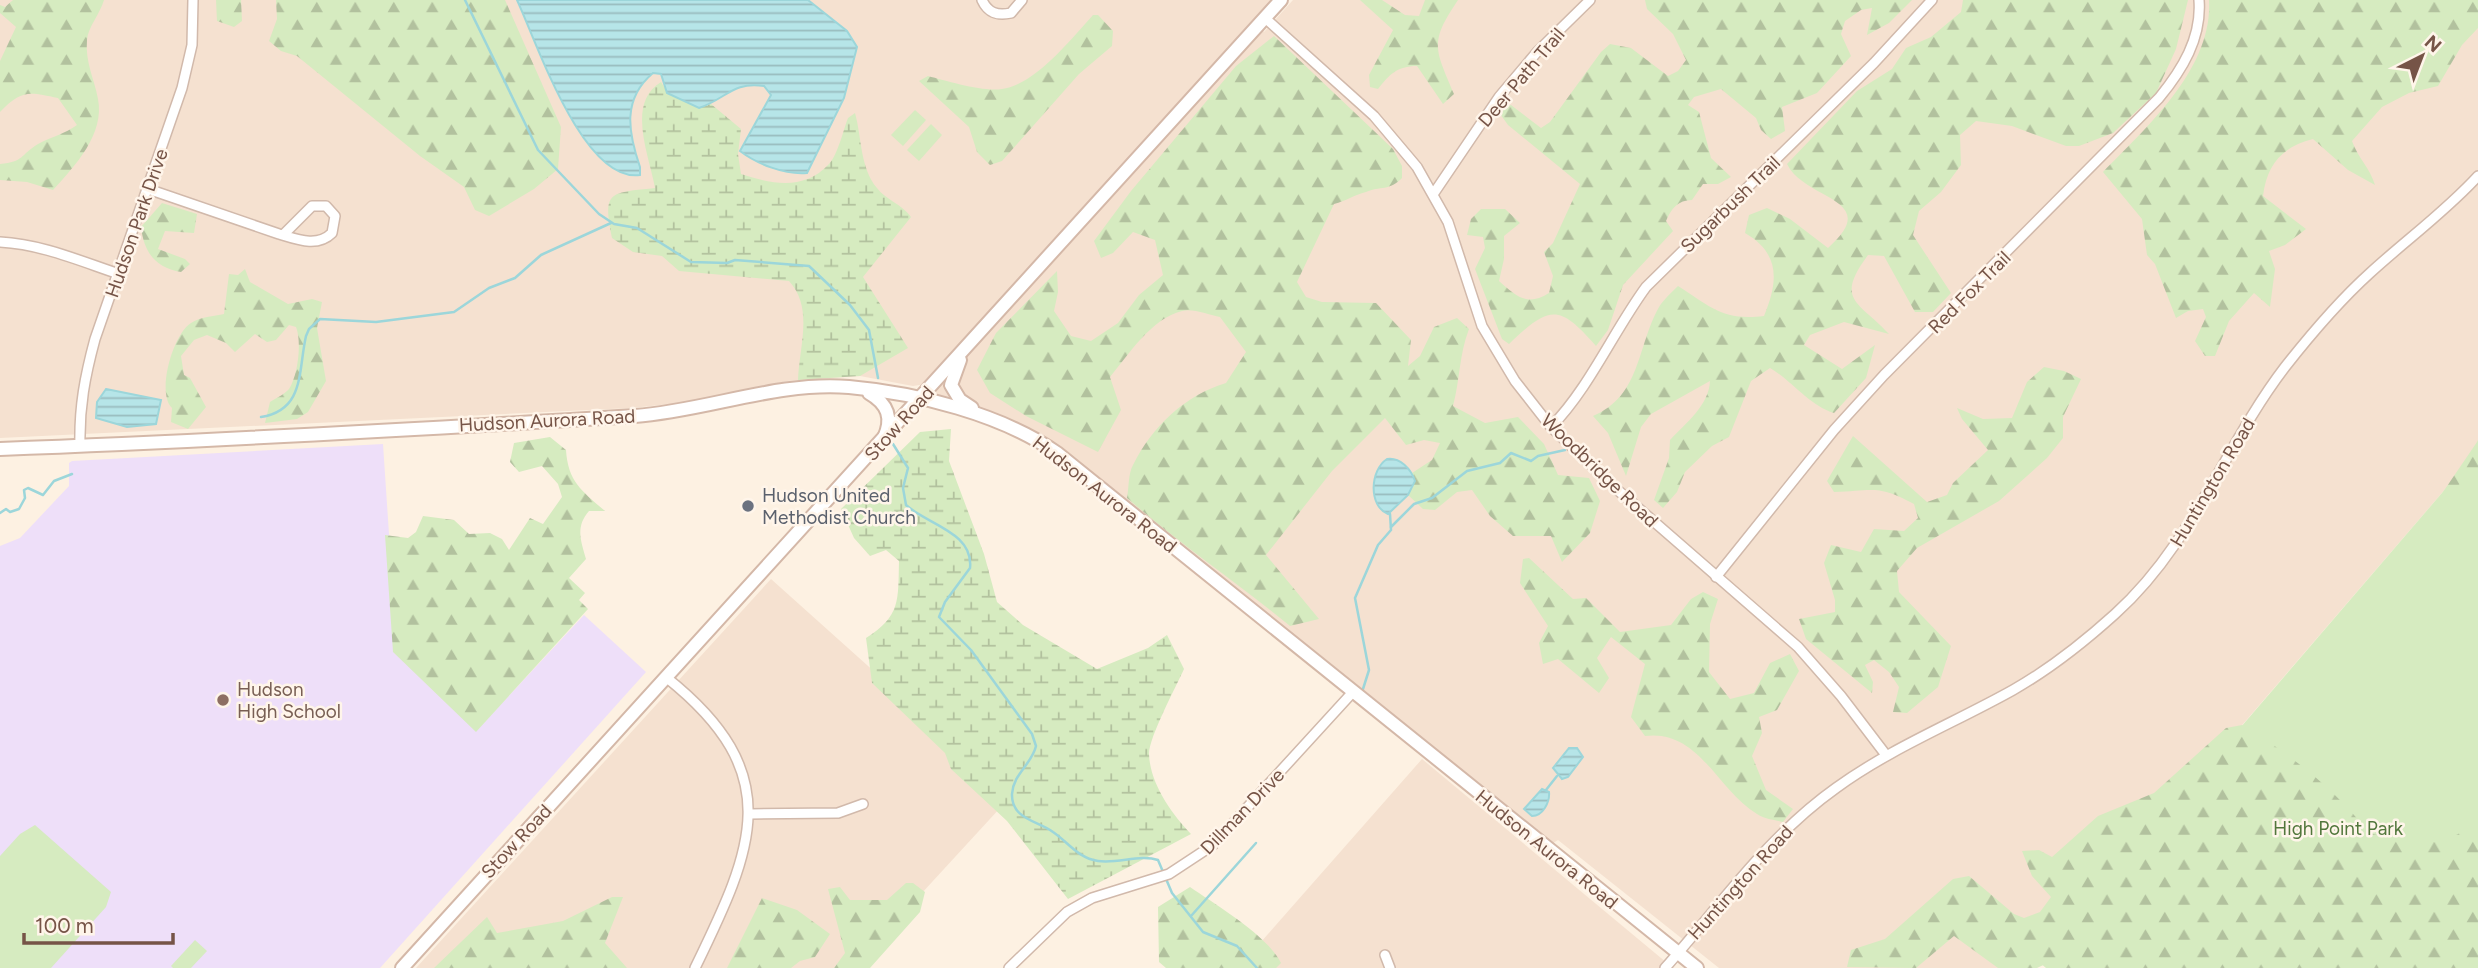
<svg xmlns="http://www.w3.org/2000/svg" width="2478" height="968" font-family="Figtree,sans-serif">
  <defs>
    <pattern id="forest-firs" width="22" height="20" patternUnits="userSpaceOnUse" patternTransform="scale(1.75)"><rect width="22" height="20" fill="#d6ebc0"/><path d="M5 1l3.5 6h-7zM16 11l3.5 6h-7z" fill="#b2c19e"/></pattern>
    <pattern id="wetland-marsh" width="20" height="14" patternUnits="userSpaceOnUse" patternTransform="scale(1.75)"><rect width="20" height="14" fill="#d6ebc0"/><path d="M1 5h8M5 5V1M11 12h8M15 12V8" fill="none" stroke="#b2c19e"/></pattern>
    <pattern id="water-rules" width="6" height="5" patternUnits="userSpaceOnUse" patternTransform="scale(1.75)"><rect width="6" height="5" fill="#b6e5e8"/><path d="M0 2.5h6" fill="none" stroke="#99bcbe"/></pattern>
  </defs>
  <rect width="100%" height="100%" fill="#fdf1e2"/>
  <g fill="#f5e1d0">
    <path d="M0 0H1272L926 384 913 386 860 376 787 381 700 401 631 408 0 438Z"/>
    <path d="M1293 0H2478V451L2033 968H1719L1558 840 1550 845 1033 436 920 400 1259 26 1264 32Z"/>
    <path d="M771 579 1012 795 853 968H416Z"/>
    <path d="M1422 759 1673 968H1238Z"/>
  </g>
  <path fill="#eedff9" d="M383 444 397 654 478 729 584 615 646 672 380 968H0V546L20 538 69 486V463L72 461Z"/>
  <g fill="#d6ebc0">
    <path d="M915 110 926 120 903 146 891 135Z"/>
    <path d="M931 124 942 135 919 161 907 150Z"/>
    <path d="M2478 451V968H2046L2039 962Z"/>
    <path d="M35 825 111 892 106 907 51 968H0V856L20 834Z"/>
    <path d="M195 940 207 951 191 968H173L171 966Z"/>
  </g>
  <g fill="url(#forest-firs)">
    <path d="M13 0H104C100 14 88 27 87 40 85 62 94 78 98 99 105 134 75 166 53 190L27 182 0 180V164C24 162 20 155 38 144 51 137 65 134 77 125L58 98C29 92 22 89 0 112V61L16 27 0 13V5L5 7Z"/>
    <path d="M216 0H241L242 21 234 27 217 21Z"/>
    <path d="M276 0H505L561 127 558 169 534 189 489 216 475 210 464 187 420 156 297 56 281 51 269 41 277 19Z"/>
    <path d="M1360 0H1382L1405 15 1419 16 1425 0H1458C1429 43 1435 48 1454 94L1443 104 1417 66C1397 66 1389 75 1378 89L1370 87 1369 75 1393 30Z"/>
    <path d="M1645 0H1912L1889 23 1867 35 1872 8 1861 10 1845 21 1841 34 1851 56 1817 93 1782 107 1785 131 1771 139 1761 130 1756 118 1721 89 1694 97 1688 105 1699 112 1711 158 1731 177 1718 184H1703L1692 200C1678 200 1671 209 1666 221L1673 231 1623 285 1608 330 1596 346C1559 304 1550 305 1509 344L1502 339 1475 269 1485 248 1483 237 1467 235 1471 219 1481 209H1505L1520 223 1504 236V259L1499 281C1516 296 1527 307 1549 293L1553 276 1544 252 1553 243 1580 184 1508 125 1498 111 1511 105 1541 128 1550 122 1601 52 1610 44 1631 48 1668 76 1678 71 1686 60 1673 34 1647 9Z"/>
    <path d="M1963 0H2188L2176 49 2156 93 2113 133 2079 146H2066L2012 126 1976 121 1960 135 1961 165 1941 192 1919 211 1913 235 1951 293 1933 312H1915L1884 256 1868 255C1834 301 1859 301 1889 334L1844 322 1810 335 1804 345 1842 369 1875 345 1866 378 1834 413C1810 406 1792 381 1770 368L1751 381 1729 437 1712 446 1685 472 1677 492 1663 508 1654 500 1669 458 1670 440C1686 423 1709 405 1710 381L1651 414 1641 427 1626 476 1608 433 1593 416C1641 396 1637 346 1659 307 1664 299 1672 292 1678 286 1711 307 1723 321 1764 316 1778 282 1781 254 1745 233L1749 215 1767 208 1790 219 1828 248C1884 198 1805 201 1787 164L1857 91 1892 69 1906 48 1931 37 1961 12Z"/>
    <path d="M2209 0H2478V28L2462 45 2438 86 2409 93 2382 107 2352 141C2358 158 2370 168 2375 185L2348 170 2313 139C2282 147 2267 164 2263 196L2306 229 2285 245 2269 251 2275 269 2270 307 2254 293 2229 321 2215 356H2205L2195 341 2206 317 2203 309 2188 311 2176 318 2155 264 2147 255 2142 219 2103 172C2148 126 2213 68 2209 0Z"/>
    <path d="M1093 15H1098L1113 31 1112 46 1079 74 1002 161 990 165 977 152 969 127 919 81 928 76C947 81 983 92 1002 89 1035 85 1072 38 1093 15Z"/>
    <path d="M1274 36 1393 149 1402 166V178C1390 191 1380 186 1366 192 1354 195 1346 201 1334 204L1297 282 1306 297 1322 302 1376 303 1411 340 1408 366 1420 356 1434 327 1457 318 1469 329C1459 355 1460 380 1453 406L1485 423 1518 417 1544 444 1558 475 1589 478 1600 501 1590 533 1562 562 1551 536H1513L1490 516 1472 490 1457 492 1435 510 1423 509 1408 495 1414 485 1412 473 1432 460 1440 443 1424 440 1406 445 1385 418 1332 471 1266 555 1319 619 1290 626C1236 582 1180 544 1127 498 1129 488 1128 474 1133 465 1152 427 1185 395 1226 383L1246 352 1220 317C1210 315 1192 308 1182 311 1152 318 1129 354 1110 377L1121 410 1098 452 1026 416 990 393 977 370 996 333 1057 271 1058 292 1054 311 1071 336 1091 341 1118 323 1139 295 1163 275 1155 240 1133 232 1113 253 1101 258 1094 241 1131 191 1236 66Z"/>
    <path d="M162 203 197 214 194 233 165 231 158 249 185 259 190 264 181 272C156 268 144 253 141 227Z"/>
    <path d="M245 269 250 282 288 304 312 299 322 302 317 328 326 381 308 412 297 419 265 423 270 402C276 398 285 394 289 389 298 375 302 342 296 327L289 325 276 340 267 342 255 334 235 352 226 343 207 335 194 340 181 356 184 375 190 378 206 407 188 429 171 422 172 408C156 393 173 334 191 323 200 317 214 316 224 314L229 274 238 275Z"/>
    <path d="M2044 367 2064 371 2081 379 2063 417V438L2047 458 1999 501 1917 548 1897 571 1899 592 1951 646 1938 687 1907 713 1893 712 1899 687 1889 672 1874 660 1865 665 1873 682 1872 693 1806 639 1799 619 1835 612V600L1824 563 1831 545 1861 552 1874 529 1904 531 1918 518 1914 504C1877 484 1873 491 1834 492L1827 481 1853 436 1927 502 1947 495 1953 483 1988 450 1962 419 1957 408 1983 419 2012 418 2027 382Z"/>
    <path d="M550 437 566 450C568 482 582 491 605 511H589C575 527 581 541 586 559L569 578 585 593 579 600 588 609 476 732 393 652 385 535 408 538 416 532 423 516 454 520 469 534 490 533 502 539 509 550 530 518 543 524 562 497 558 484 542 466 519 472 510 462 514 443Z"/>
    <path d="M2478 440V476L2443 492 2477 442Z"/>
    <path d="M1529 558 1573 599 1586 598 1620 632 1671 625 1691 599 1703 592 1718 599 1710 624 1709 672 1730 699 1754 693 1770 663 1790 654 1799 671 1777 710 1759 717 1762 733 1752 756 1766 790 1793 809 1783 822C1775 820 1764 819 1757 814 1718 791 1699 729 1645 736L1631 717 1645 664 1611 637 1597 658 1609 678 1599 693 1558 659 1543 664 1539 643 1548 626 1520 583 1523 559Z"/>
    <path d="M2242 725C2290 754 2335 789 2369 833 2411 843 2442 852 2478 820V968H2059L2052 961 2037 968H1998L1954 936 1916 968 1847 967 1851 950 1885 939 1953 879 1969 876 2014 914 2024 918 2040 912 2051 897 2032 876 2022 851 2039 850 2052 857 2098 816 2154 793 2226 728Z"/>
    <path d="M906 883H913L925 892 920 912 870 968H834L845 953 828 889 840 887 850 900H887Z"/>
    <path d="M1190 887C1216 905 1267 935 1281 963L1276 968H1166L1159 962 1158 907Z"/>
    <path d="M612 897H623L605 943 627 968H434L487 917 497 933 563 921Z"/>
    <path d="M762 898 797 910 830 934 815 957 800 961 791 968H727Z"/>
  </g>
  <g fill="url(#wetland-marsh)">
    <path d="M661 82 668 93 699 108 711 104 741 129 738 154 741 174C772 184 804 191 829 164 838 154 843 131 848 118L855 113C862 138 860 168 877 188 886 200 902 204 911 217L863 277 908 348 860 376 798 380C799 347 814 308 789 281L679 271 662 256 633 252 612 238C602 190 610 193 655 188 649 155 626 103 661 82Z"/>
    <path d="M951 429 949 461 984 554 997 602 1023 625 1097 669 1148 648 1167 635 1184 669C1176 687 1149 737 1149 754 1150 784 1172 814 1191 834L1068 899 1007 821 951 769 945 753 872 683 866 638C901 616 898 600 899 561L886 550 870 556 854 538 841 509 920 432Z"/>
  </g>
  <g fill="url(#water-rules)" stroke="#9cd6da" stroke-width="2">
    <path d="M517 0H808L847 31 857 47 844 98 807 173C785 175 757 164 740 151L771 95 764 86C733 81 726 99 699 108L667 93 661 74 653 73C622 99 628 132 640 167V175C583 183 537 43 517 0Z"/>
    <path d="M106 389 161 400 156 424 127 427 96 418 97 402Z"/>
    <path d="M1387 459C1400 457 1411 469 1415 481L1408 495 1388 514C1368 506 1370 470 1387 459Z"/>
    <path d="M1569 748H1577L1583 757 1568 777 1562 779 1553 768Z"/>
    <path d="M1542 789 1549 792C1550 802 1543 816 1532 816L1524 809Z"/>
  </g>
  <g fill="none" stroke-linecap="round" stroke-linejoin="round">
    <g stroke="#9cd6da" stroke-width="2.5">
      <path d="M465 0 538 150 599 214 614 224 637 228 691 262 727 263 735 260 809 266 850 305 869 330 878 378"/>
      <path d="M261 417C305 410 298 371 306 336L309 329 320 319 376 322 454 312 489 288 515 278 541 255 611 223"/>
      <path d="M893 444 908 468 903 488 906 505C926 524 974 532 970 568L945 602 939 617 971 650 1032 734 1036 746C1032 764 1013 774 1012 794 1011 819 1038 821 1053 832 1069 843 1078 858 1098 861 1118 864 1140 854 1158 860L1172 893 1203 932 1237 946 1257 968"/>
      <path d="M0 513 6 509 10 512 19 509 25 498 24 490 28 488 43 495 54 481 72 474"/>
      <path d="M1391 527 1414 504 1432 498 1467 471 1500 463 1511 453 1531 461 1538 456 1565 450"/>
      <path d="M1363 689 1369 670 1355 598 1378 545 1391 530 1390 514"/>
      <path d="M1546 790 1557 776"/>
      <path d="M1191 916 1256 843"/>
    </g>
    <g stroke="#d1b9ab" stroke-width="12">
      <g id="street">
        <path d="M982 0C988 13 997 16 1011 13L1022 0"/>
        <path d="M1265 18 1374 116 1417 167 1448 222 1482 326 1515 381 1551 427 1613 486 1798 647 1841 696 1886 755"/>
        <path d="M148 189 279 234C296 239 317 248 332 233L335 216 326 206H312L283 235"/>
        <path d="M1434 193 1499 97 1537 52 1590 0"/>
        <path d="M0 242C41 244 80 261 119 274"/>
        <path d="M1551 427C1590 387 1613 332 1646 287L1874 63 1932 0"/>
        <path d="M80 446C79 407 85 376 95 339L182 88 192 45 193 0"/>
        <path d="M1716 577 1834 430 1884 375 2159 98C2182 70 2202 38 2199 0"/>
        <path d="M667 678C787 774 754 847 695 968"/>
        <path d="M751 814 838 813 863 804"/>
        <path d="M1385 955 1390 968"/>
        <path d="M1009 968 1067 912 1092 898 1169 874 1213 845 1352 693"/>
        <path d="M1665 968C1720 906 1767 837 1836 788 1891 748 1954 723 2013 690 2050 669 2084 642 2115 614 2193 544 2223 448 2285 367 2311 334 2339 301 2370 273 2406 240 2445 212 2478 176"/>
      </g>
    </g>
    <g stroke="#d4b8a8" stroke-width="16">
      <g id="secondary">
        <path d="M960 360 951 385 960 400 972 408"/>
        <path d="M869 393C888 404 893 418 884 438"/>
        <path d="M0 449C212 441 424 429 635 416 706 411 778 381 849 387 917 393 1001 414 1057 453L1697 968"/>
        <path d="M402 968 1281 0"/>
      </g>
    </g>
    <use href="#street" stroke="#fff" stroke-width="9"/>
    <use href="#secondary" stroke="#fff" stroke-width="12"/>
  </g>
  <circle fill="#6b7280" stroke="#fff5ea" stroke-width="2.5" cx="748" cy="506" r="7"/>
  <circle fill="#8d6e63" stroke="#fff5ea" stroke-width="2.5" cx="223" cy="700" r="7"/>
  <g text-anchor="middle" stroke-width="5" stroke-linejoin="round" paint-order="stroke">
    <g font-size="19" fill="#765447" stroke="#fff5ea">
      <text transform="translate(1521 77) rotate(-50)" y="7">Deer Path Trail</text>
      <text transform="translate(1730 204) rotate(-44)" y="7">Sugarbush Trail</text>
      <text transform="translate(136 223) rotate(-71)" y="7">Hudson Park Drive</text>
      <text transform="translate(1969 292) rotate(-45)" y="7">Red Fox Trail</text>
      <text transform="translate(547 420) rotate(-3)" y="7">Hudson Aurora Road</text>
      <text transform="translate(899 423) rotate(-48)" y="7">Stow Road</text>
      <text transform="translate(1600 470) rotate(44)" y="7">Woodbridge Road</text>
      <text transform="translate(2212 482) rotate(-59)" y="7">Huntington Road</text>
      <text transform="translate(1105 494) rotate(38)" y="7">Hudson Aurora Road</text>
      <text transform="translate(1242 811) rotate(-46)" y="7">Dillman Drive</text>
      <text transform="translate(516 841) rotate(-47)" y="7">Stow Road</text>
      <text transform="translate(1547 849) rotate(39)" y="7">Hudson Aurora Road</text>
      <text transform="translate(1740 882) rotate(-48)" y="7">Huntington Road</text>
    </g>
    <g font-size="19" fill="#5b616d" stroke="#fff5ea" text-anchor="start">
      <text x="762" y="502">Hudson United<tspan x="762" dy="22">Methodist Church</tspan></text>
    </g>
    <g font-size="19" fill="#785e54" stroke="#fff5ea" text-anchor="start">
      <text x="237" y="696">Hudson<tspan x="237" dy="22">High School</tspan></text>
    </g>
    <g font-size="19" fill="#52773c" stroke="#fff5ea">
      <text x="2338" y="835">High Point Park</text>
    </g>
  </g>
  <g transform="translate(2422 56) rotate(42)" stroke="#fff5ea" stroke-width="5" paint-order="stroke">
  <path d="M0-5L12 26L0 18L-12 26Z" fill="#765447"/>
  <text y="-10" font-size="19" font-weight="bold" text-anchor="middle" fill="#765447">N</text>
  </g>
  <path d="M24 933v10h149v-10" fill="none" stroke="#765447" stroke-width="3.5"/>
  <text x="35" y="933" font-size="21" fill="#765447" stroke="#fff5ea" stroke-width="5" paint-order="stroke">100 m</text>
</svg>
